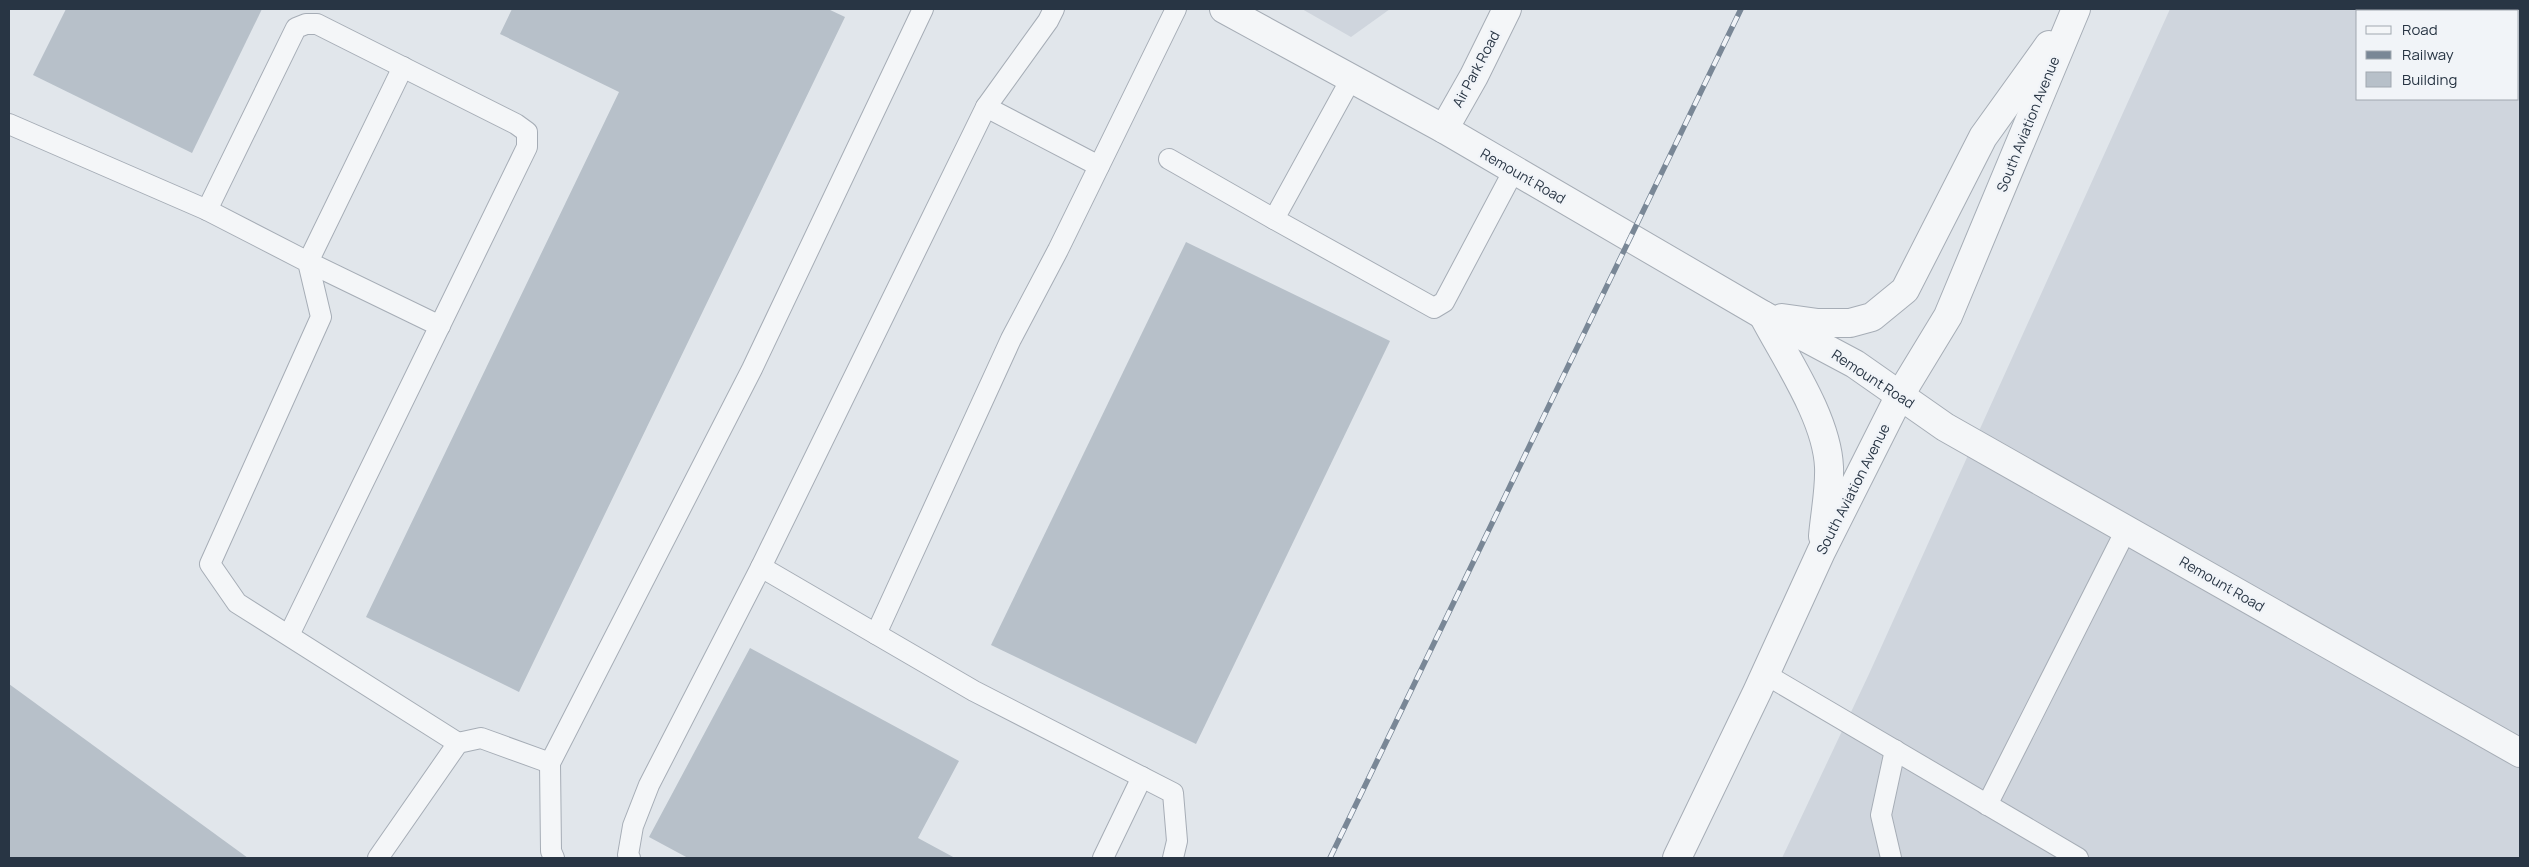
<svg xmlns="http://www.w3.org/2000/svg" width="2529" height="867" font-family="Manrope,sans-serif">
  <rect width="100%" height="100%" fill="#e1e6eb"/>
  <g fill="#cfd5dd" fill-rule="evenodd">
    <path d="M1302 9H1390L1351 37Z"/>
    <path d="M2170 9H2520V858H1782L1869 674ZM2358 11H2518V99H2358Z"/>
  </g>
  <g fill="#b7c0c9">
    <path d="M66 9H262L192 153 33 75Z"/>
    <path d="M512 9H828L845 17 519 692 366 617 619 92 500 34Z"/>
    <path d="M1186 242 1390 341 1196 744 991 645Z"/>
    <path d="M750 648 959 761 918 838 955 858H688L649 837Z"/>
    <path d="M9 684 248 858H9Z"/>
  </g>
  <g fill="none" stroke-linecap="round" stroke-linejoin="round">
    <g stroke="#a6adb6" stroke-width="22">
      <g id="service">
        <path d="M403 67 308 262 440 326"/>
        <path d="M1351 79 1274 219 1434 308 1444 302 1514 170"/>
        <path d="M986 107 1099 166"/>
        <path d="M9 124 207 210 308 262 321 317 210 564 237 603 458 743"/>
        <path d="M1169 159 1274 219"/>
        <path d="M207 210 296 28 306 24H317L516 124 527 132V147L289 635"/>
        <path d="M761 567 876 634"/>
        <path d="M1765 674 2078 858"/>
        <path d="M1987 805 2126 530"/>
        <path d="M378 858 458 743 481 738 550 763"/>
        <path d="M554 858 551 851 550 763 752 369 923 9"/>
        <path d="M630 858 628 855 633 826 649 785 761 567 986 107 1048 21 1054 9"/>
        <path d="M1103 858 1142 777"/>
        <path d="M1173 858 1177 841 1173 793 974 691 876 634 1011 339 1058 250 1176 9"/>
        <path d="M1891 858 1881 815 1895 750"/>
      </g>
    </g>
    <g stroke="#a6adb6" stroke-width="30">
      <path id="minor" d="M1444 129 1474 76 1507 9"/>
    </g>
    <g stroke="#a6adb6" stroke-width="30">
      <g id="tertiary">
        <path d="M1224 9 1444 129 1763 315 1855 364 1945 427 2520 753"/>
        <path d="M1763 315C1786 359 1827 418 1829 467 1830 489 1825 513 1823 536"/>
        <path d="M1782 318 1818 323H1850L1872 317 1905 290 1983 137 2049 45"/>
        <path d="M1677 858 1757 692 1821 552 1900 395 1948 316 2076 9"/>
      </g>
    </g>
    <use href="#service" stroke="#f4f6f8" stroke-width="20"/>
    <use href="#minor" stroke="#f4f6f8" stroke-width="28"/>
    <use href="#tertiary" stroke="#f4f6f8" stroke-width="28"/>
    <g stroke="#798796" stroke-width="5.5">
      <path id="rail" d="M1330 858 1741 9"/>
    </g>
    <use href="#rail" stroke="#f1f4f8" stroke-width="4" stroke-dasharray="11" stroke-linecap="butt"/>
  </g>
  <g text-anchor="middle" stroke-width="5" stroke-linejoin="round" paint-order="stroke">
    <g font-size="14" fill="#283544" stroke="#f1f4f8">
      <text transform="translate(1476 69) rotate(-62)" y="5">Air Park Road</text>
      <text transform="translate(2028 124) rotate(-68)" y="5">South Aviation Avenue</text>
      <text transform="translate(1523 176) rotate(30)" y="5">Remount Road</text>
      <text transform="translate(1873 379) rotate(33)" y="5">Remount Road</text>
      <text transform="translate(1853 489) rotate(-63)" y="5">South Aviation Avenue</text>
      <text transform="translate(2222 584) rotate(30)" y="5">Remount Road</text>
    </g>
  </g>
  <rect width="2529" height="867" fill="none" stroke="#283544" stroke-width="20"/>
  <rect x="2356" y="10" width="162" height="90" fill="#f1f4f8" stroke="#a1a8b0"/>
  <rect x="2366" y="26" width="25" height="8" fill="#f4f6f8" stroke="#a1a8b0"/>
  <text x="2402" y="35" font-size="15" fill="#283544">Road</text>
  <rect x="2366" y="51" width="25" height="8" fill="#798796" stroke="#a1a8b0"/>
  <text x="2402" y="60" font-size="15" fill="#283544">Railway</text>
  <rect x="2366" y="72" width="25" height="15" fill="#b7c0c9" stroke="#a1a8b0"/>
  <text x="2402" y="85" font-size="15" fill="#283544">Building</text>
</svg>
